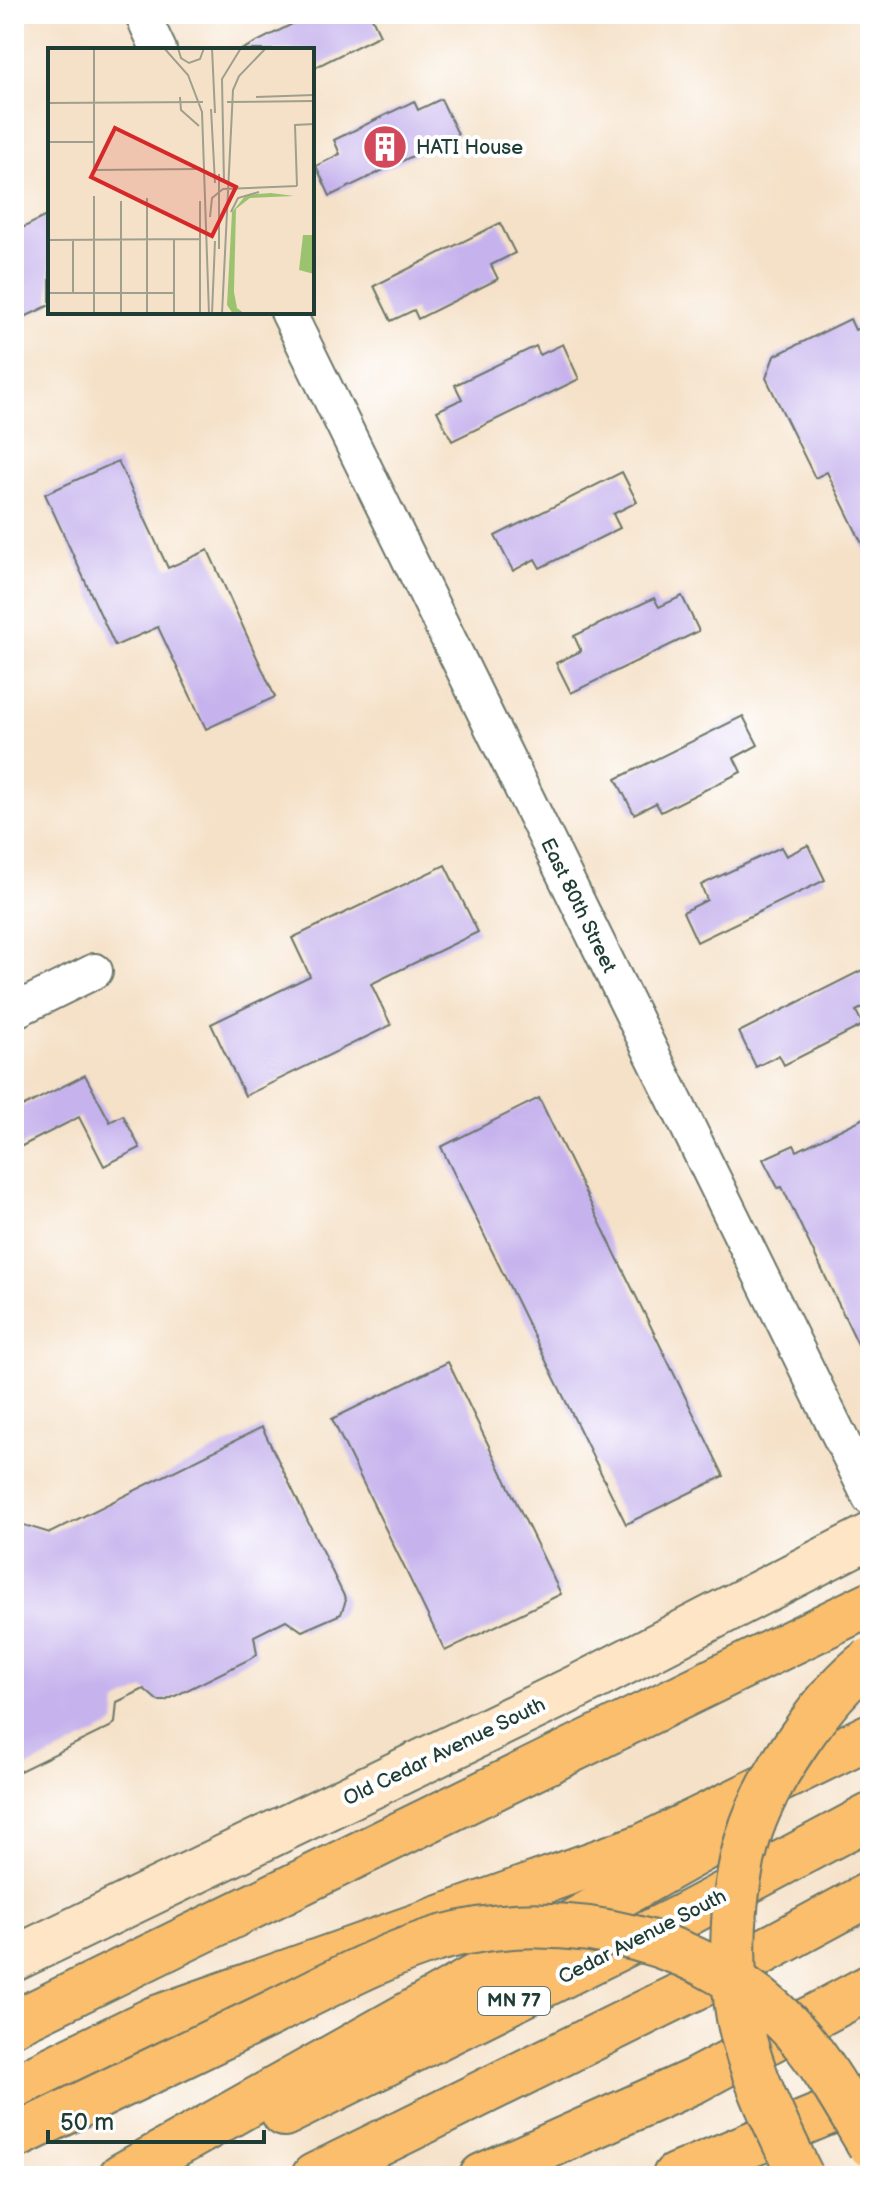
<svg xmlns="http://www.w3.org/2000/svg" width="884" height="2190" font-family="'Balsamiq Sans',sans-serif">
  <rect width="100%" height="100%" fill="#fff"/>
  <filter id="ink" filterUnits="userSpaceOnUse"><feTurbulence type="fractalNoise" baseFrequency=".0125" numOctaves="2"/><feDisplacementMap in="SourceGraphic" scale="16" xChannelSelector="R" yChannelSelector="G"/><feConvolveMatrix kernelMatrix="1 2 1 2 8 2 1 2 1" color-interpolation-filters="sRGB"/></filter>
  <filter id="wash" filterUnits="userSpaceOnUse"><feTurbulence type="fractalNoise" baseFrequency=".006" numOctaves="4" result="noise"/><feDisplacementMap in="SourceGraphic" scale="32" xChannelSelector="R" yChannelSelector="G"/><feGaussianBlur stdDeviation="1.8" result="paint"/><feColorMatrix in="noise" values="0 0 0 0 0 0 0 0 0 0 0 0 0 0 0 0 0 1.4 0 .05"/><feComposite in="paint" operator="in"/></filter>
  <g filter="url(#wash)">
    <rect width="100%" height="100%" fill="#f5e1c8"/>
    <g id="blocks">
      <g fill="#c6b3ed">
        <path d="M312 14H370L380 35 312 69V50H241Z"/>
        <path d="M441 99 458 134 330 196 316 166 340 154 334 140 414 101 418 110Z"/>
        <path d="M50 214V305L14 322V232Z"/>
        <path d="M500 223 515 253 491 265 498 279 418 319 414 310 391 321 374 286Z"/>
        <path d="M850 319 855 330 870 323V560L827 472 815 478 766 378 774 356Z"/>
        <path d="M563 344 579 379 452 441 437 411 462 399 455 385 536 346 540 355Z"/>
        <path d="M118 461 168 568 208 550 275 697 206 729 158 627 115 646 45 494Z"/>
        <path d="M622 472 637 502 613 514 620 528 540 568 535 559 513 571 495 536Z"/>
        <path d="M682 596 699 631 571 693 556 663 581 651 574 636 654 598 659 607Z"/>
        <path d="M743 716 758 745 734 758 741 772 661 812 656 803 634 814 616 779Z"/>
        <path d="M808 845 825 880 697 942 683 912 707 900 701 885 781 847 786 856Z"/>
        <path d="M445 865 478 932 371 984 391 1025 245 1096 211 1024 310 976 292 938Z"/>
        <path d="M870 966V1004L856 1011 863 1025 784 1065 779 1055 756 1067 739 1032Z"/>
        <path d="M85 1075 110 1122 123 1115 140 1148 104 1166 79 1117 14 1150V1111Z"/>
        <path d="M539 1098 724 1476 626 1524 441 1147Z"/>
        <path d="M870 1115V1369L782 1187 778 1188 763 1159 794 1145 797 1151Z"/>
        <path d="M448 1362 561 1594 445 1651 332 1419Z"/>
        <path d="M262 1427 346 1600 341 1614 302 1631 286 1620 254 1636 257 1654 250 1659 165 1701H158L144 1689 117 1702 115 1723 110 1727 14 1774V1522L50 1533Z"/>
      </g>
    </g>
  </g>
  <g filter="url(#ink)">
    <use href="#blocks" fill-opacity="0" stroke="#6a7668" stroke-width="2"/>
    <g fill="none" stroke-linecap="round" stroke-linejoin="round">
      <g stroke="#6a7668" stroke-width="38">
        <g id="street">
          <path d="M142 14 159 50"/>
          <path d="M288 312 870 1498"/>
          <path d="M14 1011 95 971"/>
        </g>
      </g>
      <g stroke="#6a7668" stroke-width="48">
        <path id="secondary" d="M14 1959 577 1687 870 1536"/>
      </g>
      <g stroke="#6a7668" stroke-width="48">
        <g id="highway">
          <path d="M14 2023 870 1604"/>
          <path d="M14 2087 154 2019 641 1847 870 1736"/>
          <path d="M284 2114 683 1916 870 1816"/>
          <path d="M121 2176 724 1837"/>
          <path d="M314 2176 707 1982 870 1894"/>
          <path d="M482 2176 694 2081 870 1987"/>
          <path d="M675 2176 870 2095"/>
        </g>
      </g>
      <use href="#street" stroke="#fff" stroke-width="34"/>
      <use href="#secondary" stroke="#fde5c5" stroke-width="44"/>
      <use href="#highway" stroke="#fabe6d" stroke-width="44"/>
      <g stroke="#6a7668" stroke-width="48" stroke-linecap="butt">
        <g id="highway-bridge">
          <path d="M14 2137C99 2096 185 2055 270 2014 325 1987 382 1955 441 1938 564 1904 717 1939 801 2039 828 2071 848 2109 870 2145"/>
          <path d="M801 2176C776 2125 750 2074 739 2018 729 1964 732 1891 748 1838 764 1783 824 1694 870 1660"/>
        </g>
      </g>
      <use href="#highway-bridge" stroke="#fabe6d" stroke-width="44"/>
    </g>
  </g>
  <defs>
    <g id="building-disc" transform="scale(2.3)"><circle r="9.5" fill="#d1495b" stroke="#fff"/><path d="M-4-6H4V6H1V3H-1V6H-4ZM-2.5-4.3h1.7v1.8h-1.7ZM.8-4.3h1.7v1.8H.8ZM-2.5-1h1.7V.8h-1.7ZM.8-1h1.7V.8H.8Z" fill="#fff"/></g>
  </defs>
  <g fill-rule="evenodd">
    <use href="#building-disc" x="385" y="147"/>
  </g>
  <g text-anchor="middle" stroke-width="8" stroke-linejoin="round" paint-order="stroke">
    <rect fill="#fff" stroke="#627771" stroke-width="2" x="478" y="1987" width="72" height="28" rx="6"/>
    <g font-size="18" font-weight="bold" fill="#1f3d34">
      <text x="514" y="2007">MN 77</text>
    </g>
    <g font-size="20" fill="#1f3d34" stroke="#fff" text-anchor="start">
      <text x="416" y="154">HATI House</text>
    </g>
    <g font-size="20" fill="#1f3d34" stroke="#fff">
      <text transform="translate(579 905) rotate(64)" y="7">East 80th Street</text>
      <text transform="translate(444 1751) rotate(-26)" y="7">Old Cedar Avenue South</text>
      <text transform="translate(642 1936) rotate(-27)" y="7">Cedar Avenue South</text>
    </g>
  </g>
  <g transform="translate(48 48)">
    <rect width="266" height="266" fill="#f5e1c8"/>
    <path d="M198 147 223 145 246 148 202 150 188 161 186 244 189 260 197 266H185L179 257 184 164ZM255 187H266V226L251 222Z" fill="#9bc36f"/>
    <path fill="none" stroke="#9f9f8d" stroke-width="2" d="M46 0V122L151 121M116 0 140 27 154 64 161 266M130 0 133 10 141 15 152 11 156 0M164 0 167 65M132 49 133 62 151 78M208 49 266 47M179 54 266 53M0 55 155 54M163 61 167 135M0 94H46M171 126V201M176 134 174 31 193 0M249 138 247 77 266 76M99 150V266M183 164 190 150 211 144M162 169 164 150 175 141 249 138M126 191V266M0 192 152 191M0 245H126M25 245V191M46 266V148M73 266V153M152 266V153M164 266 167 193M174 266 185 42 191 28 218 0"/>
    <path fill="#d62828" fill-opacity="0.15" stroke="#d62828" stroke-width="4" d="M67 80 188 139 164 188 43 129Z"/>
    <rect width="266" height="266" fill="none" stroke="#1f3d34" stroke-width="4"/>
  </g>
  <rect width="884" height="2190" fill="none" stroke="#fff" stroke-width="48"/>
  <path d="M48 2130v12h216v-12" fill="none" stroke="#1f3d34" stroke-width="4"/>
  <text x="60" y="2130" font-size="24" fill="#1f3d34" stroke="#ffffff" stroke-width="6" paint-order="stroke">50 m</text>
</svg>
